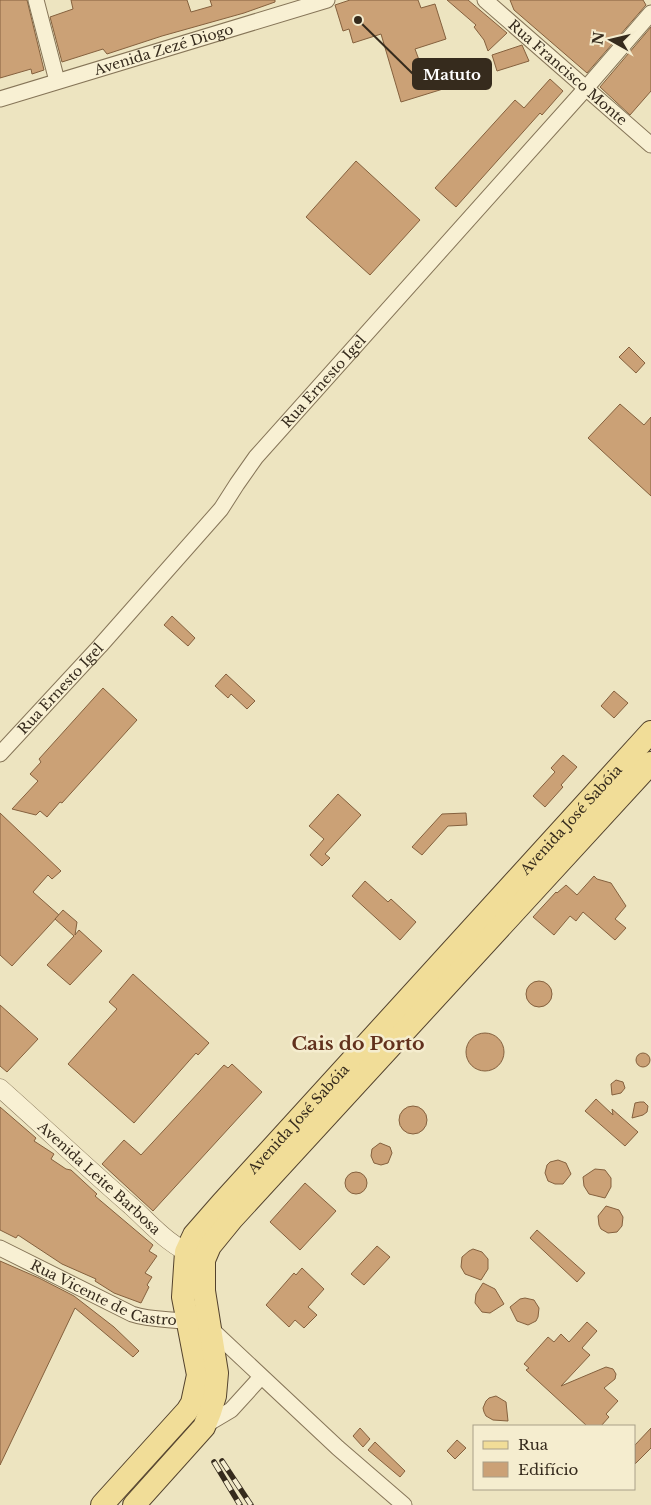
<svg xmlns="http://www.w3.org/2000/svg" width="651" height="1505" font-family="'Libre Baskerville',serif">
  <rect width="100%" height="100%" fill="#ede4c0"/>
  <g fill="#cba176" stroke="#85613e">
    <path d="M0 0H27L44 70 32 74 31 69 0 78Z"/>
    <path d="M71 0H187L191 12 212 6 210 0H275V2L244 13 162 36 107 54 103 49 62 62 50 17 73 9Z"/>
    <path d="M350 0H418L421 8 435 4 446 39 415 49 426 79 438 75 443 89 401 102 381 34 353 43 349 29 343 31 335 5Z"/>
    <path d="M447 0H468L507 33 488 51 484 40 474 27 476 25Z"/>
    <path d="M510 0H643L646 5 587 73 514 10Z"/>
    <path d="M651 27V91L630 115 600 87Z"/>
    <path d="M522 45 529 61 497 71 492 55Z"/>
    <path d="M550 79 563 91 542 115 540 113 456 207 435 188 515 100 524 108Z"/>
    <path d="M356 161 420 220 370 275 306 217Z"/>
    <path d="M629 347 645 363 636 373 619 357Z"/>
    <path d="M620 404 644 425 651 417V496L588 438Z"/>
    <path d="M172 616 195 638 188 646 164 625Z"/>
    <path d="M226 674 255 701 247 709 231 694 228 698 215 686Z"/>
    <path d="M103 688 137 720 62 803 60 802 47 817 40 811 36 815 12 809 38 781 30 774 41 762 39 759Z"/>
    <path d="M614 691 628 703 614 718 601 706Z"/>
    <path d="M563 755 577 767 561 785 563 787 545 807 533 796 555 772 551 768Z"/>
    <path d="M338 794 361 815 325 854 330 858 322 866 310 855 324 839 309 826Z"/>
    <path d="M0 813 61 871 52 879 48 875 33 892 59 915 12 966 0 955Z"/>
    <path d="M466 813 467 825 448 826 422 855 412 847 442 814Z"/>
    <path d="M594 876 597 879 611 883 626 906 615 919 626 928 615 940 583 912 576 921 570 916 554 935 533 917 556 892 557 893 566 885 577 895Z"/>
    <path d="M365 881 388 902 391 899 416 922 400 940 352 896Z"/>
    <path d="M63 910 77 922 75 935 79 930 102 951 70 985 47 965 74 936 55 919Z"/>
    <path d="M133 974 209 1043 198 1055 196 1053 134 1123 68 1064 117 1009 109 1002Z"/>
    <circle cx="539" cy="994" r="13"/>
    <path d="M0 1005 38 1039 7 1072 0 1066Z"/>
    <circle cx="485" cy="1052" r="19"/>
    <circle cx="643" cy="1060" r="7"/>
    <path d="M232 1064 262 1092 153 1211 102 1164 124 1140 141 1155 224 1065 228 1068Z"/>
    <path d="M616 1080 623 1082 625 1088 621 1093 612 1095 611 1084Z"/>
    <path d="M596 1099 613 1115 612 1109 638 1132 625 1146 585 1111Z"/>
    <path d="M640 1102H644L648 1106 647 1112 643 1115 632 1118 635 1103Z"/>
    <circle cx="413" cy="1120" r="14"/>
    <path d="M0 1107 36 1138 34 1141 54 1154 51 1159 66 1169 71 1170 97 1194 95 1196 153 1245 149 1251 157 1256 145 1273 152 1277 147 1285 149 1287 141 1303 114 1293 95 1281 96 1279 62 1264 18 1235 16 1238 0 1230Z"/>
    <path d="M380 1143 390 1147 392 1153 388 1163 381 1165 374 1163 371 1156 372 1149Z"/>
    <path d="M558 1160 566 1163 571 1174 563 1184H555L548 1181 545 1173 547 1165 550 1162Z"/>
    <path d="M595 1169 605 1170 611 1178V1187L605 1198 589 1194 584 1186 583 1177Z"/>
    <circle cx="356" cy="1183" r="11"/>
    <path d="M305 1183 336 1211 300 1250 270 1222Z"/>
    <path d="M606 1206 619 1210 623 1217 622 1226 617 1232 608 1233 601 1229 599 1225 598 1216Z"/>
    <path d="M537 1230 585 1273 577 1282 530 1238Z"/>
    <path d="M377 1246 390 1257 364 1285 351 1274Z"/>
    <path d="M473 1249 482 1252 488 1259V1269L481 1280 465 1274 461 1267 462 1257 469 1251Z"/>
    <path d="M0 1261 39 1278 74 1296 114 1327 139 1351 133 1357 75 1308 0 1465Z"/>
    <path d="M302 1268 324 1289 308 1307 317 1315 304 1328 295 1320 289 1327 266 1305 294 1273 296 1275Z"/>
    <path d="M483 1283 495 1289 504 1304 490 1313 482 1312 475 1303 476 1294Z"/>
    <path d="M525 1298 534 1300 539 1308 538 1317 536 1321 528 1325 517 1321 510 1307 520 1299Z"/>
    <path d="M587 1322 597 1331 582 1348 590 1355 561 1386 606 1367 613 1369 616 1374 615 1379 604 1388 618 1401 606 1414 609 1417 601 1426H587L526 1370 529 1368 524 1364 548 1337 554 1342 561 1334 569 1342Z"/>
    <path d="M496 1396 506 1402 508 1421 493 1420 486 1416 484 1412 483 1408 486 1401 489 1398Z"/>
    <path d="M360 1428 370 1439 363 1447 353 1436Z"/>
    <path d="M651 1428V1448L635 1464V1445Z"/>
    <path d="M457 1440 466 1448 455 1459 447 1451Z"/>
    <path d="M375 1442 405 1471 400 1477 368 1450Z"/>
  </g>
  <g fill="none" stroke-linecap="round" stroke-linejoin="round">
    <g stroke="#867558" stroke-width="17">
      <g id="minor">
        <path d="M36 0 57 81"/>
        <path id="s1" d="M485 0 651 145"/>
        <path id="s2" d="M0 99 327 0"/>
        <path id="s3" d="M0 754 100 646 221 509 237 484 256 457 587 87 651 13"/>
        <path id="s4" d="M0 1248 132 1314C158 1323 185 1316 210 1328L338 1448 404 1505"/>
        <path d="M204 1426 231 1410 261 1377"/>
      </g>
    </g>
    <g stroke="#867558" stroke-width="19">
      <g id="tertiary">
        <path id="s5" d="M0 1088C44 1127 86 1167 131 1206 153 1226 168 1245 197 1257"/>
      </g>
    </g>
    <g stroke="#53422d" stroke-width="24">
      <g id="primary">
        <path id="s6" d="M102 1505 187 1411 192 1403 198 1375 183 1297 186 1252 194 1235 222 1203 651 732"/>
        <path d="M134 1505 204 1427 210 1412 215 1396 217 1373 204 1291V1260L210 1246 232 1219 651 763"/>
      </g>
    </g>
    <use href="#minor" stroke="#f8f0d3" stroke-width="15"/>
    <use href="#tertiary" stroke="#f8f0d3" stroke-width="18"/>
    <use href="#primary" stroke="#f1dd98" stroke-width="22"/>
    <g stroke="#362b1d" stroke-width="5.5">
      <g id="rail">
        <path d="M222 1461 251 1505"/>
        <path d="M214 1462 240 1505"/>
      </g>
    </g>
    <use href="#rail" stroke="#f5edcf" stroke-width="4" stroke-dasharray="11" stroke-linecap="butt"/>
  </g>
  <g text-anchor="middle" stroke-width="5" stroke-linejoin="round" paint-order="stroke">
    <g font-size="14" fill="#362b1d" stroke="#f5edcf">
      <text dy="5" stroke="none"><textPath href="#s2" startOffset="171">Avenida Zezé Diogo</textPath></text>
      <text dy="5" stroke="none"><textPath href="#s1" startOffset="110">Rua Francisco Monte</textPath></text>
      <text dy="5" stroke="none"><textPath href="#s3" startOffset="494">Rua Ernesto Igel</textPath></text>
      <text dy="5" stroke="none"><textPath href="#s3" startOffset="89">Rua Ernesto Igel</textPath></text>
      <text dy="5" stroke="none"><textPath href="#s6" startOffset="869">Avenida José Sabóia</textPath></text>
      <text dy="5" stroke="none"><textPath href="#s6" startOffset="464">Avenida José Sabóia</textPath></text>
      <text dy="5" stroke="none"><textPath href="#s5" startOffset="134">Avenida Leite Barbosa</textPath></text>
      <text dy="5" stroke="none"><textPath href="#s4" startOffset="114">Rua Vicente de Castro</textPath></text>
    </g>
    <g font-size="19" font-weight="bold" fill="#62311d" stroke="#f5edcf">
      <text x="358" y="1050">Cais do Porto</text>
    </g>
  </g>
  <path fill="none" stroke="#362b1d" stroke-width="2" d="M358 20L413 74"/>
  <circle fill="#362b1d" stroke="#f5edcf" stroke-width="2" cx="358" cy="20" r="5"/>
  <rect fill="#362b1d" stroke="#362b1d" stroke-width="2" x="413" y="59" width="78" height="30" rx="5"/>
  <g font-size="15" text-anchor="middle" font-weight="bold" fill="#fff">
    <text x="452" y="80">Matuto</text>
  </g>
  <rect x="473" y="1425" width="162" height="65" fill="#f5edcf" stroke="#a99f88"/>
  <rect x="483" y="1441" width="25" height="8" fill="#f1dd98" stroke="#a99f88"/>
  <text x="518" y="1450" font-size="15" fill="#362b1d">Rua</text>
  <rect x="483" y="1462" width="25" height="15" fill="#cba176" stroke="#a99f88"/>
  <text x="518" y="1475" font-size="15" fill="#362b1d">Edifício</text>
  <g transform="translate(611 40) rotate(278)" stroke="#f5edcf" stroke-width="4" paint-order="stroke">
  <path d="M0-4L9 19L0 12L-9 19Z" fill="#362b1d"/>
  <text y="-8" font-size="14" font-weight="bold" text-anchor="middle" fill="#362b1d">N</text>
  </g>
</svg>
